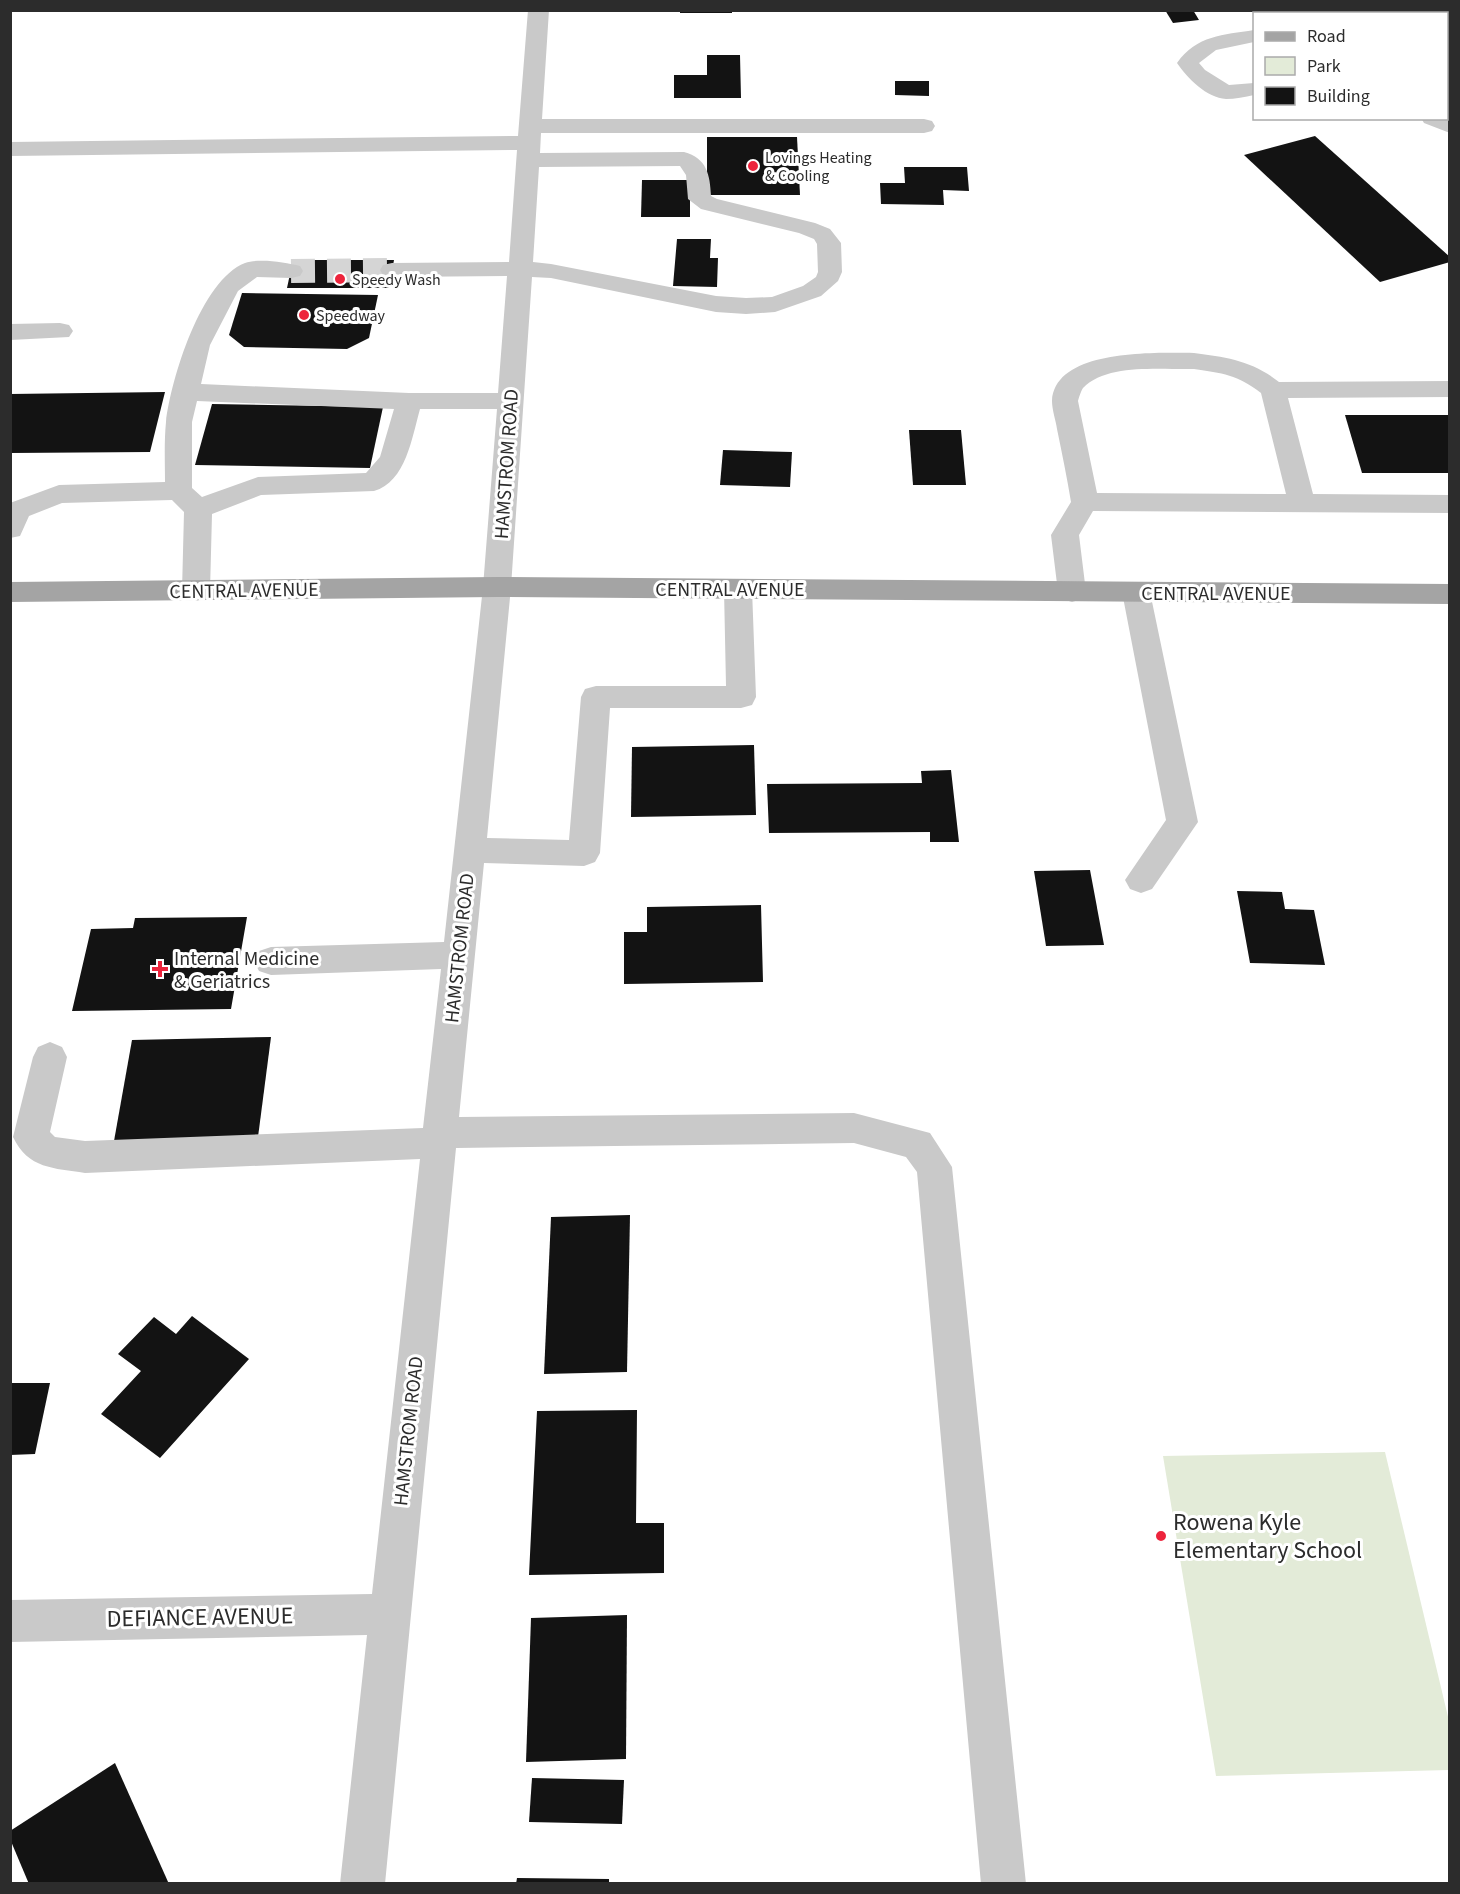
<svg xmlns="http://www.w3.org/2000/svg" width="1460" height="1894" font-family="'Source Sans 3',sans-serif">
  <rect width="100%" height="100%" fill="#fff"/>
  <path fill="#e3ebd8" d="M1385 1452 1449 1721V1770L1216 1776 1163 1456Z"/>
  <g fill="#131313">
    <rect x="680" y="10" width="52" height="3"/>
    <path d="M1165 10H1193L1199 20 1173 23Z"/>
    <path d="M1416 10H1450V26L1446 27V14H1408Z"/>
    <path d="M707 55H740L741 98H674V75H707Z"/>
    <path d="M895 81H929V96L895 95Z"/>
    <path d="M1315 136 1450 257V262L1380 282 1244 155Z"/>
    <path d="M707 137H797L800 195H707Z"/>
    <path d="M904 167H967L969 191 943 190 944 205 881 204 880 183H905Z"/>
    <path d="M642 180H690V217H641Z"/>
    <path d="M677 239H711L710 258H718L717 287 673 286Z"/>
    <path d="M293 260H394L389 288H287Z"/>
    <path d="M242 293 378 295 369 338 347 349 244 347 229 335Z"/>
    <path d="M165 392 150 452 10 453V394Z"/>
    <path d="M212 404 383 407 370 468 195 465Z"/>
    <path d="M1345 415H1450V473H1362Z"/>
    <path d="M909 430H961L966 485H913Z"/>
    <path d="M723 450 792 452 790 487 720 485Z"/>
    <path d="M754 745 756 815 631 817 632 747Z"/>
    <path d="M951 770 959 842H930V832L769 833 767 784 922 783 921 771Z"/>
    <path d="M1090 870 1104 945 1046 946 1034 871Z"/>
    <path d="M1237 891 1282 892 1285 909 1314 910 1325 965 1250 963Z"/>
    <path d="M761 905 763 982 624 984V932H647V907Z"/>
    <path d="M247 917 231 1009 72 1011 91 929 133 928 135 918Z"/>
    <path d="M271 1037 258 1137 114 1141 132 1040Z"/>
    <path d="M630 1215 627 1372 544 1374 551 1217Z"/>
    <path d="M192 1316 249 1359 160 1458 101 1414 141 1371 118 1354 154 1317 176 1334Z"/>
    <path d="M10 1383H50L35 1454 10 1455Z"/>
    <path d="M637 1410 636 1523H664V1573L529 1575 537 1411Z"/>
    <path d="M627 1615 626 1759 526 1762 531 1618Z"/>
    <path d="M115 1763 169 1884H29L10 1839V1831Z"/>
    <path d="M532 1778 624 1780 622 1824 529 1822Z"/>
    <path d="M517 1878 609 1879V1884H516Z"/>
  </g>
  <g fill="none" stroke-linecap="round" stroke-linejoin="round">
    <path stroke="#d5d5d5" stroke-width="24" stroke-dasharray="24 12" stroke-linecap="butt" d="M291 271 392 270"/>
    <g fill="#c9c9c9" fill-rule="evenodd">
      <path d="M528 10H549L542 119H924L932 121 935 126 932 131 924 133H541L540 153 684 152C707 158 710 175 711 196L717 199 815 223 830 229 841 243 842 272 838 281 821 296 775 312 746 314 716 312 551 278 532 277 511 587 487 838 569 840 581 697 585 689 596 686H726L724 589 728 582 738 579 748 582 752 589 756 697 752 705 741 708H610L600 853 595 862 584 866 484 863 459 1117 854 1113 930 1133 952 1167 1026 1884H981L917 1172 906 1157 854 1143 456 1148 385 1884H340L367 1635 10 1642V1600L372 1594 420 1159 85 1173C54 1168 28 1169 13 1137L33 1057 38 1047 50 1042 62 1047 67 1057 50 1132 55 1137 85 1141 423 1128 441 969 271 975 259 971 254 961 259 951 271 947 444 942 483 587 497 409H420C412 437 406 482 374 491L261 495 212 514 210 591 206 598 196 601 186 598 182 591 184 512 172 500 62 503 29 516 20 536 10 538V503L59 485 165 482C165 463 164 442 166 422 171 379 201 280 245 263 259 258 285 262 300 266L303 271 300 276 291 278 257 277 238 291 210 345 201 384 409 393H498L507 276 392 277 383 275 380 270 383 265 392 263 509 262 517 150 10 156V142L518 136ZM680 166 686 175 688 199 701 209 799 233 814 239 817 244 818 272 816 277 803 286 772 297 746 298 716 296 551 264 533 262 539 167ZM197 401 394 409 380 457 366 473 258 477 202 497 192 488V422Z"/>
      <path d="M1254 30V42L1216 50 1199 63 1205 70 1229 85 1254 83V95C1245 97 1235 99 1226 99 1207 98 1187 78 1177 63 1197 35 1223 35 1254 30Z"/>
      <path d="M1446 116 1450 117V133L1424 123 1421 118H1446Z"/>
      <path d="M60 323 69 325 73 331 69 337 10 340V324Z"/>
      <path d="M1194 353C1226 357 1253 361 1279 382L1450 381V397L1288 398 1313 494 1450 495V513L1093 511 1079 535 1086 592 1082 599 1072 602 1062 599 1058 592 1051 535 1071 502C1067 478 1062 453 1057 429 1056 421 1052 410 1052 401 1055 348 1158 353 1194 353ZM1194 369C1222 373 1238 375 1261 393L1286 494 1097 493 1078 401C1079 397 1081 391 1083 388 1107 363 1162 370 1194 369Z"/>
      <path d="M1136 582 1146 585 1150 592 1198 822 1152 889 1141 893 1130 889 1125 880 1166 820 1122 592 1126 585Z"/>
    </g>
    <path fill="#a4a4a4" fill-rule="evenodd" d="M497 577 1450 584V604L497 597 10 602V582Z"/>
  </g>
  <g fill="#ed243c" stroke="#fff" stroke-width="2">
    <circle cx="753" cy="166" r="6"/>
    <circle cx="340" cy="279" r="6"/>
    <circle cx="304" cy="315" r="6"/>
    <path d="M157 960h6v6h6v6h-6v6h-6v-6h-6v-6h6z"/>
    <circle cx="1161" cy="1536" r="6"/>
  </g>
  <g text-anchor="middle" stroke-width="6" stroke-linejoin="round" paint-order="stroke">
    <g font-size="16" fill="#2c2c2c" stroke="#fff" text-anchor="start">
      <text x="765" y="163">Lovings Heating<tspan x="765" dy="18">&amp; Cooling</tspan></text>
      <text x="352" y="285">Speedy Wash</text>
      <text x="316" y="321">Speedway</text>
    </g>
    <g font-size="20" fill="#2c2c2c" stroke="#fff">
      <text transform="translate(506 464) rotate(-86)" y="7">HAMSTROM ROAD</text>
      <text x="730" y="596">CENTRAL AVENUE</text>
      <text transform="translate(244 590) rotate(-1)" y="7">CENTRAL AVENUE</text>
      <text x="1216" y="600">CENTRAL AVENUE</text>
      <text transform="translate(459 948) rotate(-84)" y="7">HAMSTROM ROAD</text>
      <text transform="translate(408 1431) rotate(-84)" y="7">HAMSTROM ROAD</text>
    </g>
    <g font-size="20" fill="#2c2c2c" stroke="#fff" text-anchor="start">
      <text x="174" y="965">Internal Medicine<tspan x="174" dy="23">&amp; Geriatrics</tspan></text>
    </g>
    <g font-size="24" fill="#2c2c2c" stroke="#fff" text-anchor="start">
      <text x="1173" y="1530">Rowena Kyle<tspan x="1173" dy="28">Elementary School</tspan></text>
    </g>
    <g font-size="24" fill="#2c2c2c" stroke="#fff">
      <text transform="translate(200 1617) rotate(-1)" y="8">DEFIANCE AVENUE</text>
    </g>
  </g>
  <rect width="1460" height="1894" fill="none" stroke="#2c2c2c" stroke-width="24"/>
  <rect x="1253" y="12" width="195" height="108" fill="#ffffff" stroke="#ababab" stroke-width="1.5"/>
  <rect x="1265" y="32" width="30" height="9" fill="#a4a4a4" stroke="#ababab" stroke-width="1.5"/>
  <text x="1307" y="42" font-size="18" fill="#2c2c2c">Road</text>
  <rect x="1265" y="57" width="30" height="18" fill="#e3ebd8" stroke="#ababab" stroke-width="1.5"/>
  <text x="1307" y="72" font-size="18" fill="#2c2c2c">Park</text>
  <rect x="1265" y="87" width="30" height="18" fill="#131313" stroke="#ababab" stroke-width="1.5"/>
  <text x="1307" y="102" font-size="18" fill="#2c2c2c">Building</text>
</svg>
